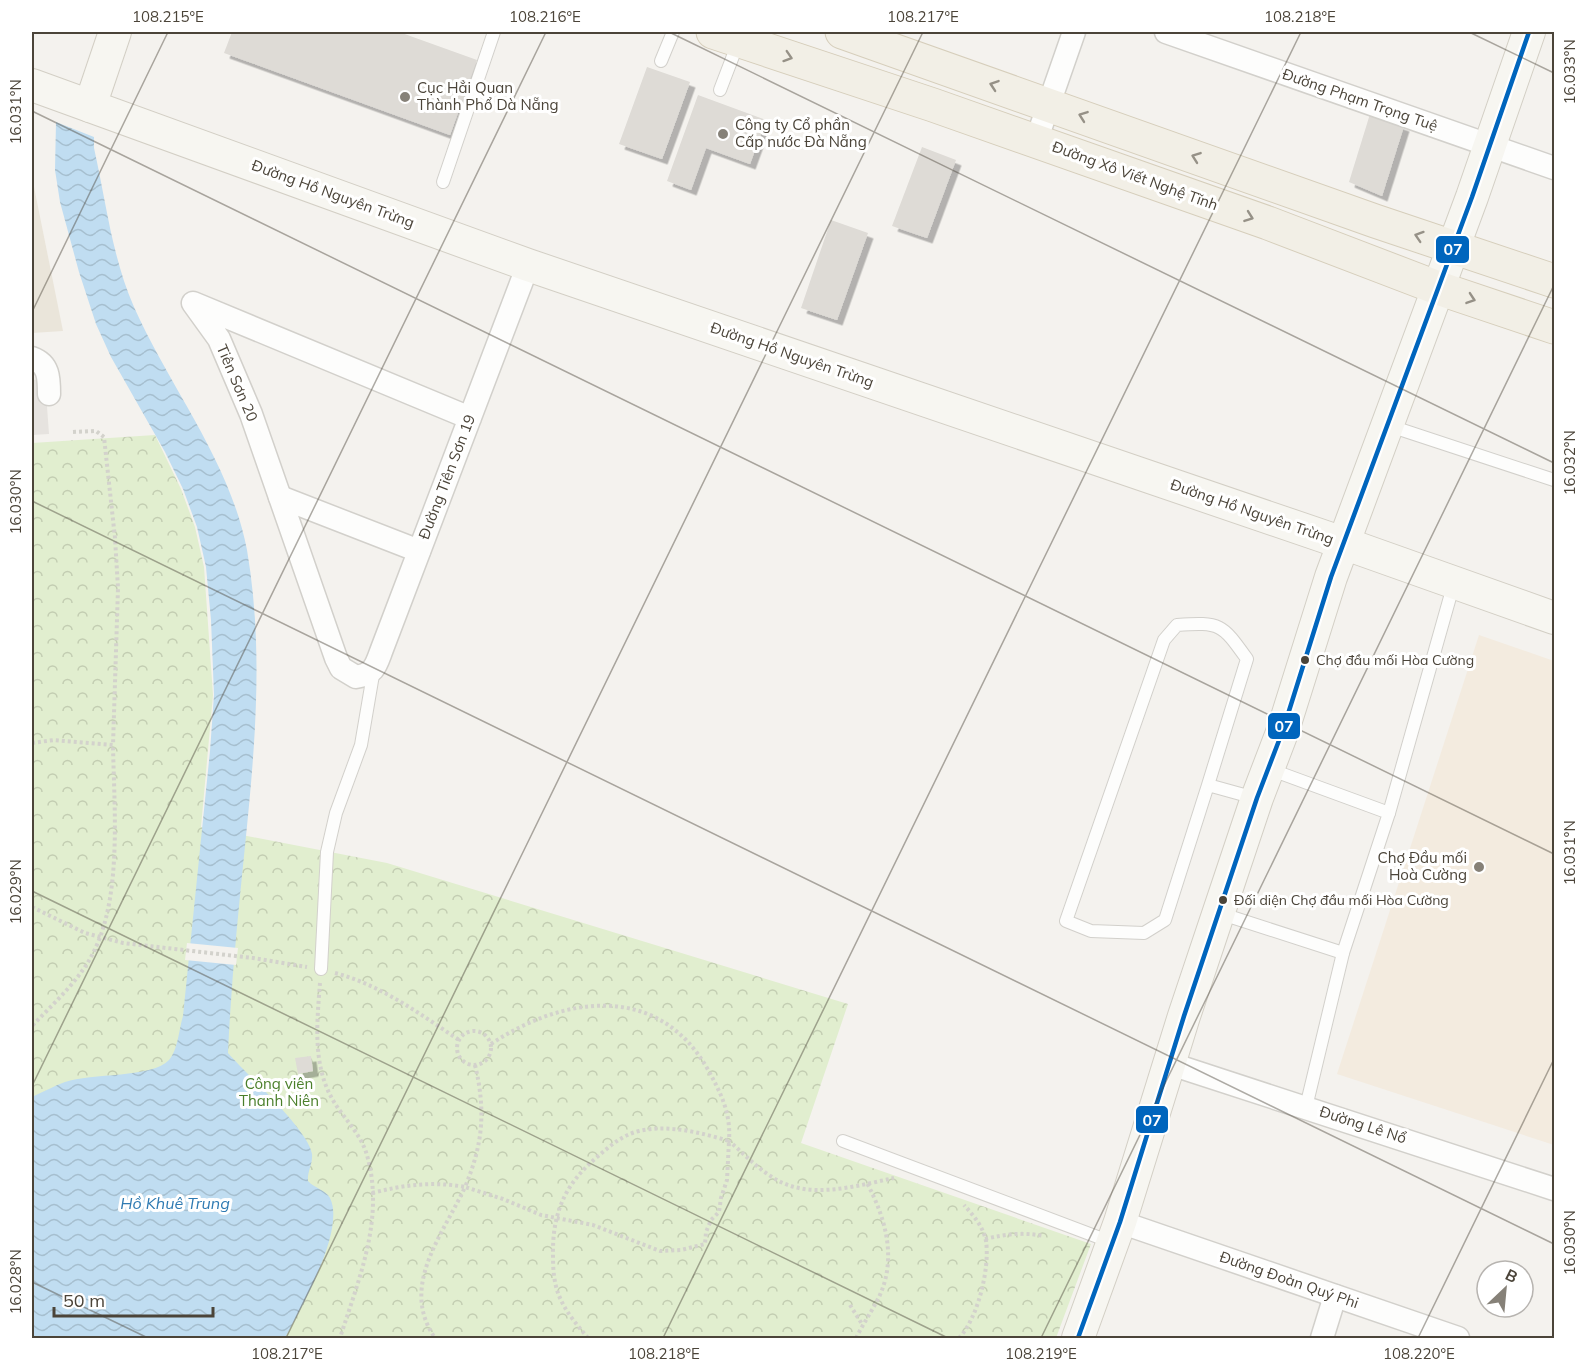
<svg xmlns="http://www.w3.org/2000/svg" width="1586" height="1370" font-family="Mulish,sans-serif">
  <defs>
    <pattern id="park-crowns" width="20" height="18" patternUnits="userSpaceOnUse" patternTransform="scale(1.5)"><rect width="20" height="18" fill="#e1eecf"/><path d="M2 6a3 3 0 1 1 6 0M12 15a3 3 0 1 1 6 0" fill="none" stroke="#c3cdb2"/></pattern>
    <pattern id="water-waves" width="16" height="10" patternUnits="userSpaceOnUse" patternTransform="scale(1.5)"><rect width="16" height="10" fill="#c0ddf1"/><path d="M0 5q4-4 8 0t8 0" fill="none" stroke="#a6bfcf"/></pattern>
    <filter id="shadow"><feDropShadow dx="5.5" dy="5.5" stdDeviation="0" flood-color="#0004"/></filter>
  </defs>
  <rect width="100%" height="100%" fill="#f4f2ee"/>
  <path fill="#f3ebdf" d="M1479 635 1554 661V1145L1337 1074Z"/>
  <path fill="#eae5da" d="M32 176V177L63 331 32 333Z"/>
  <path fill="url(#park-crowns)" d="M155 435 181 489 195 527 204 567 213 695 201 827 387 863 848 1004 801 1143 1091 1244 1056 1338H32V443Z"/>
  <path fill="#e6e3df" d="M45 379 49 434 32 435V380Z"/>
  <path fill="url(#water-waves)" d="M56 122 94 137V148C106 201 112 257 134 307 170 388 230 461 247 550 264 649 255 748 245 846 238 915 231 984 228 1053 246 1074 308 1129 312 1154 313 1164 307 1172 308 1181 314 1188 326 1190 330 1198 346 1230 300 1310 285 1338H32V1097C43 1092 54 1086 65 1082 91 1073 153 1078 169 1060 178 1050 179 1029 183 1016L210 751 214 695 211 620 206 567 197 527 183 489 165 452 111 357 96 324 79 272 60 202 55 170Z"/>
  <path fill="#f4f2ee" d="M187 943 238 948 236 965 185 960Z"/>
  <g fill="#dedbd6" filter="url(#shadow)">
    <path d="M232 32H399L477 60 450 135 224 53Z"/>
    <path d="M647 67 690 82 662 159 619 144Z"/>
    <path d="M698 95 766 120 750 164 706 148 691 190 667 181Z"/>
    <path d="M1370 114 1404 126 1382 196 1349 182Z"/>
    <path d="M922 147 956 160 927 238 892 226Z"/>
    <path d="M831 220 868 233 837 320 801 308Z"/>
    <path d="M311 1056 313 1071 298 1074 295 1058Z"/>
  </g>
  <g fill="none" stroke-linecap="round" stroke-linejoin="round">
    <g stroke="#d2d0cb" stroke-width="14">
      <g id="lane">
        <path d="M661 61 673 32"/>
        <path d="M720 90 738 43"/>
        <path d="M443 182 494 32"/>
        <path d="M1387 425 1554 480"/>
        <path d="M1208 785 1165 920 1144 933 1091 931 1066 921 1164 640 1177 625C1221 622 1222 624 1247 659L1208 785 1255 798"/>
        <path d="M1389 813 1454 583"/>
        <path d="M1219 913 1343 953 1389 813 1269 769"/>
        <path d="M321 969 327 852 336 813 361 745 374 669"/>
        <path d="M1306 1107 1343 953"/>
        <path d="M843 1141 1111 1242"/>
      </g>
    </g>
    <g stroke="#d2d0cb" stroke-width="25">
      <g id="street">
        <path d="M1166 32 1554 168"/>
        <path d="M1036 141 1074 32"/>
        <path d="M32 358C49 364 49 378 49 394"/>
        <path d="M470 418 193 303 219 339 251 414 336 658 341 668 356 677C375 674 376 665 382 649L528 265"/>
        <path d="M280 497 419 551"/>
        <path d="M1171 1064 1554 1189"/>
        <path d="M1120 1222 1458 1338"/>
        <path d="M1322 1338 1335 1296"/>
      </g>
    </g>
    <g stroke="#d3cfc5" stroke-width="34">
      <g id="secondary">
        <path d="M32 85 528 265 1343 543 1554 618"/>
        <path d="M90 106 115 32"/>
        <path d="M1078 1338 1120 1222 1184 1016 1257 798 1283 730 1331 577 1472 197 1529 32"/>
      </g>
    </g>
    <g stroke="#d6cebb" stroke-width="35">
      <g id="primary">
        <path d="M713 32 933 105 1268 223 1438 288 1554 327"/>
        <path d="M842 32 1375 221 1554 281"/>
      </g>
    </g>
    <g stroke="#d3d2cc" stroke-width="4" stroke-dasharray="3 3" stroke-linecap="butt">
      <path d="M73 432 96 431 104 437 115 538 118 588 113 745"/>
      <path d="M32 743 54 740 113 745C114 806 122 893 95 949 82 978 54 1003 32 1026"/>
      <path d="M32 907 85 933 123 943 253 958 307 967"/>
      <path d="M335 973C381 985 420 1014 459 1040"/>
      <path d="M320 983C317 1023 312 1066 334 1102 344 1118 360 1134 366 1152 386 1216 359 1278 340 1338"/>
      <circle cx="474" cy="1048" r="17"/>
      <path d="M491 1044C563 996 657 982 707 1068 721 1093 731 1113 729 1141 743 1153 756 1167 772 1177 808 1201 855 1186 894 1178"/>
      <path d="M475 1065C486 1111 483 1144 465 1187L503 1199 541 1215 593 1225 660 1251 681 1250 705 1244 706 1232 711 1220 719 1212 721 1198 727 1180 729 1141C702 1133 668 1124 639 1131 622 1135 610 1146 597 1157 564 1185 552 1214 553 1257 553 1269 554 1282 558 1293 564 1310 577 1325 588 1338"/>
      <path d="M372 1193C404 1185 432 1181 465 1187 443 1235 399 1286 435 1338"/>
      <path d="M985 1239C1006 1234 1023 1232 1044 1236"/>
      <path d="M850 1305 862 1324"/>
      <path d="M856 1338C863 1324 872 1311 879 1297 897 1259 886 1219 867 1183"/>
      <path d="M959 1338C978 1318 990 1268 986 1241 983 1226 973 1215 964 1205"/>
    </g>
    <use href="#lane" stroke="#fdfdfc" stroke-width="12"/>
    <use href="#street" stroke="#fdfdfc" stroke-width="22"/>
    <use href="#secondary" stroke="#f7f6f1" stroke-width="32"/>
    <use href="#primary" stroke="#f2efe6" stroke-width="33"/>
    <g stroke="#fff" stroke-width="9">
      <path id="bus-1" d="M1078 1338 1120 1222 1184 1016 1257 798 1283 730 1331 577 1472 197 1529 32"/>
    </g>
    <use href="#bus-1" stroke="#0065bd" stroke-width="4.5"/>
  </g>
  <defs><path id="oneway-chevron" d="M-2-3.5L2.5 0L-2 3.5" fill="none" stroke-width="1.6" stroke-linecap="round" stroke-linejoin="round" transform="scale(1.5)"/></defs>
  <g stroke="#969187">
    <use href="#oneway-chevron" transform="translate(788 57) rotate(18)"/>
    <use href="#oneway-chevron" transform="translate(994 85) rotate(-161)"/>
    <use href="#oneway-chevron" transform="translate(1083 116) rotate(-160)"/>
    <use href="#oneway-chevron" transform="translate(1196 157) rotate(-160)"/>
    <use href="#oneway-chevron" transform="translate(1249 217) rotate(20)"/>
    <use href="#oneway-chevron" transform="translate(1419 236) rotate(-162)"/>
    <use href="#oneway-chevron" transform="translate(1471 299) rotate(19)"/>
  </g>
  <path fill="none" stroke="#4b4439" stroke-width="1.5" stroke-opacity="0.45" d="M669 32 1554 463M1469 32 1554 73M32 111 1554 854M32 312 168 32M32 501 1554 1244M32 891 948 1338M32 1086 546 32M32 1282 148 1338M286 1338 923 32M663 1338 1301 32M1041 1338 1554 285M1418 1338 1554 1059"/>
  <g fill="#868178" stroke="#fff" stroke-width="2">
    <circle cx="405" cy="97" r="6"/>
    <circle cx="723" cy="134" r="6"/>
    <circle cx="1479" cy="867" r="6"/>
  </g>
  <g fill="#4b4439" stroke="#fff" stroke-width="2">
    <circle cx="1305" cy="660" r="5"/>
    <circle cx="1223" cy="900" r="5"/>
  </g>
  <g text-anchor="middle" stroke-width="6" stroke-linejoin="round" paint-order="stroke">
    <g font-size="14" fill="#4b4439" stroke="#fff" text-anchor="start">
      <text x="1316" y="665">Chợ đầu mối Hòa Cường</text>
      <text x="1234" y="905">Đối diện Chợ đầu mối Hòa Cường</text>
    </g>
    <g font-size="15" fill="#4b4439" stroke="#fff" text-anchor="start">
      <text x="417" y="93">Cục Hẳi Quan<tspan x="417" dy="17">Thành Phổ Dà Nẵng</tspan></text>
      <text x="735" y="130">Công ty Cổ phần<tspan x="735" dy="17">Cấp nước Đà Nẵng</tspan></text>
      <text x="1467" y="863" text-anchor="end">Chợ Đầu mối<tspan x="1467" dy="17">Hoà Cường</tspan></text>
    </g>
    <g font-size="15" fill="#4b4439" stroke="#fff">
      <text transform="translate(1360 100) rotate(19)" y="5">Đường Phạm Trọng Tuệ</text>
      <text transform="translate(1135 176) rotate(20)" y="5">Đường Xô Viết Nghệ Tĩnh</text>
      <text transform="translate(333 194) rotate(20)" y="5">Đường Hồ Nguyên Trừng</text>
      <text transform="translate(792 355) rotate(19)" y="5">Đường Hồ Nguyên Trừng</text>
      <text transform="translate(237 383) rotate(67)" y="5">Tiên Sơn 20</text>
      <text transform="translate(447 477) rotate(-69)" y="5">Đường Tiên Sơn 19</text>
      <text transform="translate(1252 512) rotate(19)" y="5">Đường Hồ Nguyên Trừng</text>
      <text transform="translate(1363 1125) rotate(18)" y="5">Đường Lê Nổ</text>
      <text transform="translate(1289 1280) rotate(19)" y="5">Đường Đoàn Quý Phi</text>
    </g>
    <g font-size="15" fill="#4a7f2a" stroke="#fff">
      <text x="279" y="1089">Công viên<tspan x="279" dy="17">Thanh Niên</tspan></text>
    </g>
    <g font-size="16" font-style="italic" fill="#2e7ab2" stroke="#fff">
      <text x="175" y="1209">Hồ Khuê Trung</text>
    </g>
  </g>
  <g stroke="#fff" stroke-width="2">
    <rect x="1435" y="235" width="35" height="29" rx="6" fill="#0065bd"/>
    <rect x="1267" y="712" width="34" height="28" rx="6" fill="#0065bd"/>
    <rect x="1135" y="1105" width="34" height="29" rx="6" fill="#0065bd"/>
  </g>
  <g font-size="16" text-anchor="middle" font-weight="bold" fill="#fff">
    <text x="1453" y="255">07</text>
    <text x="1284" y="732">07</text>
    <text x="1152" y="1126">07</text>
  </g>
  <rect width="1586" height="1370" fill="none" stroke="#ffffff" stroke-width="66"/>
  <g transform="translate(1505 1289) rotate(26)"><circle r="28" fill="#ffffff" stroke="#b7b4b0" stroke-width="1.5"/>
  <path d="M0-4.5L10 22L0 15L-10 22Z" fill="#868178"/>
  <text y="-9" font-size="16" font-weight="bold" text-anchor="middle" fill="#4b4439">B</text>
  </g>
  <path d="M54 1307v9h159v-9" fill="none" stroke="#4b4439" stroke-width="3"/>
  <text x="63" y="1307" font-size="18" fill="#4b4439" stroke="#ffffff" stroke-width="4.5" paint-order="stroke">50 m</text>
  <rect x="33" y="33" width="1520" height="1304" fill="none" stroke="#4b4439" stroke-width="2"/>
  <g font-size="15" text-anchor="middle" fill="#4b4439">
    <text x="168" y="22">108.215°E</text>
    <text x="545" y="22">108.216°E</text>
    <text x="923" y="22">108.217°E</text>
    <text x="1300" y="22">108.218°E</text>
    <text transform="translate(1570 72) rotate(-90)" y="5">16.033°N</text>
    <text transform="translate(16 112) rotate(-90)" y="5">16.031°N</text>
    <text transform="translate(1570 463) rotate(-90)" y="5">16.032°N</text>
    <text transform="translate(16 502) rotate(-90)" y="5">16.030°N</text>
    <text transform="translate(1570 853) rotate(-90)" y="5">16.031°N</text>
    <text transform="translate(16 892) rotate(-90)" y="5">16.029°N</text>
    <text transform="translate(1570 1243) rotate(-90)" y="5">16.030°N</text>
    <text transform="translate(16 1282) rotate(-90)" y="5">16.028°N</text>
    <text x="287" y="1359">108.217°E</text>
    <text x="664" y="1359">108.218°E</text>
    <text x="1041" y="1359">108.219°E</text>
    <text x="1419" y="1359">108.220°E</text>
  </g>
</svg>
